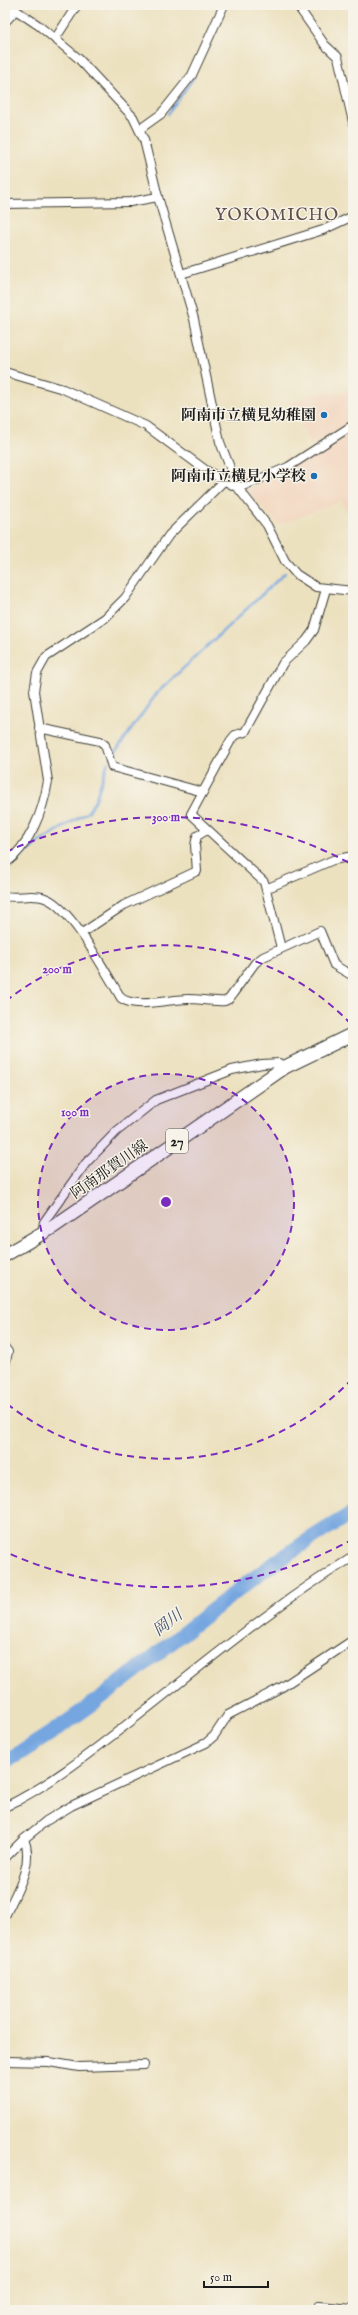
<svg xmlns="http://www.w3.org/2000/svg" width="358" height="2315" font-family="'IM FELL English','Noto Serif JP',serif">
  <rect width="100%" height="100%" fill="#f7f3e8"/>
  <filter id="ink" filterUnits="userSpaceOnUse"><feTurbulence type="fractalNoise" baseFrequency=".025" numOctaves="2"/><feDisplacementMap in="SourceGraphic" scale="8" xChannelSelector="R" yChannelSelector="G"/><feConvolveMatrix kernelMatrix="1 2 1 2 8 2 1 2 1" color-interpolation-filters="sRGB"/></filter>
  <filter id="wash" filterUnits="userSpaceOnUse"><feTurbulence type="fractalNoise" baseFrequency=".012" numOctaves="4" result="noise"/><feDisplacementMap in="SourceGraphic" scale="16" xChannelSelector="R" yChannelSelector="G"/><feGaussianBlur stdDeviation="0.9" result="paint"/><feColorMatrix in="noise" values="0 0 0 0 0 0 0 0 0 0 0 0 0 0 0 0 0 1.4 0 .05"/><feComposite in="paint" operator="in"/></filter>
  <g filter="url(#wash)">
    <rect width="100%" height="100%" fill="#ece1bf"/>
    <g fill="#f2d5bd">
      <path d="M353 388V420L311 445 289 404 323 391 330 393H340Z"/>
      <path d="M353 430V522L341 501 279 525 247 491 253 486 299 465Z"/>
    </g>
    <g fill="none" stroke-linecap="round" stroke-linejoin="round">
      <g stroke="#75a6e0" stroke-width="2.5">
        <path d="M168 114 194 77"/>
        <path d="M111 758 157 693 285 573"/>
        <path d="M5 870 39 842 88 812 95 801 108 762"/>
      </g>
      <path stroke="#75a6e0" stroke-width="15" d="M5 1762C129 1690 228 1583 353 1513"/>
    </g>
  </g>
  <g filter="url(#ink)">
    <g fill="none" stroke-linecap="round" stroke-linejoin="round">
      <g stroke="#3b3a34" stroke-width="10">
        <g id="minor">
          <path d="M8 5 38 25 78 58 133 117 144 140 158 197 194 319 220 442 238 488 267 525 285 561 296 574 316 587 353 591"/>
          <path d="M297 5 325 45 338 57 353 122"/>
          <path d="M5 22 16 10"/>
          <path d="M55 39 77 5"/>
          <path d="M140 129 161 114 192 75 224 5"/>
          <path d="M5 204 130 202 158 197"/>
          <path d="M181 274 323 230 353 216"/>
          <path d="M5 372 63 389 146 426 207 471 238 488 288 467 353 425"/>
          <path d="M39 728 100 741 105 745 112 767 203 792"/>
          <path d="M5 864C30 845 43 812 48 781L34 691 37 673 46 657 105 618 125 598 169 535 224 481"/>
          <path d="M268 888 333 860 353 856"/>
          <path d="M5 896C18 899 32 893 45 898 71 907 106 973 121 998 135 1009 170 999 188 999 200 999 212 1002 225 1001L229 999 255 963 263 957 320 931 334 965 353 976"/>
          <path d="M82 933 124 905 197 871 195 845 197 836 207 830"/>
          <path d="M281 948 264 882 191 814 231 740 235 735 245 732 283 663 306 641 314 630 326 589"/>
          <path d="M42 1233 44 1222 86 1163 117 1131 156 1100 232 1070 262 1064 279 1063 285 1067"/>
          <path d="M5 1348 8 1352 5 1365"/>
          <path d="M5 1807C54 1783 96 1748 139 1715 209 1660 277 1603 353 1557"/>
          <path d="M5 1858 24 1839 46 1821 71 1806 206 1743 214 1736 228 1715 282 1687 353 1640"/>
          <path d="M5 1916C15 1894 35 1864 24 1839"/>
          <path d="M5 2061 49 2062 79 2067 144 2065"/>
          <path d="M319 2306 353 2309"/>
        </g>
      </g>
      <g stroke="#3b3a34" stroke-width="15">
        <path id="primary" d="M5 1255 53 1227 285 1067 353 1034"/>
      </g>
      <use href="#minor" stroke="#fff" stroke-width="8"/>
      <use href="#primary" stroke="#fff" stroke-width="13"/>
    </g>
  </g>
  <circle cx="166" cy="1202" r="128" fill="#7b2cbf" fill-opacity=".12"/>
  <g fill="none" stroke="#7b2cbf" stroke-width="2" stroke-dasharray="7 5">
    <circle cx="166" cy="1202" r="128"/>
    <path d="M352 1379A257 257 0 0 1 6 1403M6 1001A257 257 0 0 1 352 1025"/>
    <path d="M353 1539A385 385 0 0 1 6 1552M6 852A385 385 0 0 1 353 865"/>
  </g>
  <g fill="#1f6fb2" stroke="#f7f3e8" stroke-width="1.5">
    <circle cx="324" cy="415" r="4"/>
    <circle cx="314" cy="476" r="4"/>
  </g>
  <g text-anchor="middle" stroke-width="3" stroke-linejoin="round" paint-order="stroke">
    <rect fill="#f7f3e8" stroke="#5e5c59" stroke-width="1" x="166" y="1129" width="22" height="24" rx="3"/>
    <g font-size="14" font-weight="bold" fill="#1c1c1c">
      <text x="177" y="1146">27</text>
    </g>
    <g font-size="15" font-weight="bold" fill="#1c1c1c" stroke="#f7f3e8" text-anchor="end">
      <text x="316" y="420">阿南市立横見幼稚園</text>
      <text x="306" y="481">阿南市立横見小学校</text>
    </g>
    <g font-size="15" fill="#1c1c1c" stroke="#f7f3e8">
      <text transform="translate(109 1169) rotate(-35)" y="5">阿南那賀川線</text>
    </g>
    <g font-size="16" font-style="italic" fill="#40536a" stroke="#f7f3e8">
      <text transform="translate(167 1622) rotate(-38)" y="6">岡川</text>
    </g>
    <g font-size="17" letter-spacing="1" fill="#614f4b" stroke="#f7f3e8">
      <text x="277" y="220">YOKOMICHO</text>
    </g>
  </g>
  <circle cx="166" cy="1202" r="6" fill="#7b2cbf" stroke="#f7f3e8" stroke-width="2"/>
  <g font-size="12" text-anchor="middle" font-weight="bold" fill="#7b2cbf" stroke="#f7f3e8" stroke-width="3" stroke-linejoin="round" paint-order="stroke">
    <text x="166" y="821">300 m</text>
    <text x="57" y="973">200 m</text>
    <text x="75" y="1116">100 m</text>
  </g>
  <rect width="358" height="2315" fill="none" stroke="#f7f3e8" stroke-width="20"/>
  <path d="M204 2281v6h64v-6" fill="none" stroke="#1c1c1c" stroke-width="2"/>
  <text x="210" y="2281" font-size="12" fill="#1c1c1c" stroke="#f7f3e8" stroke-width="3" paint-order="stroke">50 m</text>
</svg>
